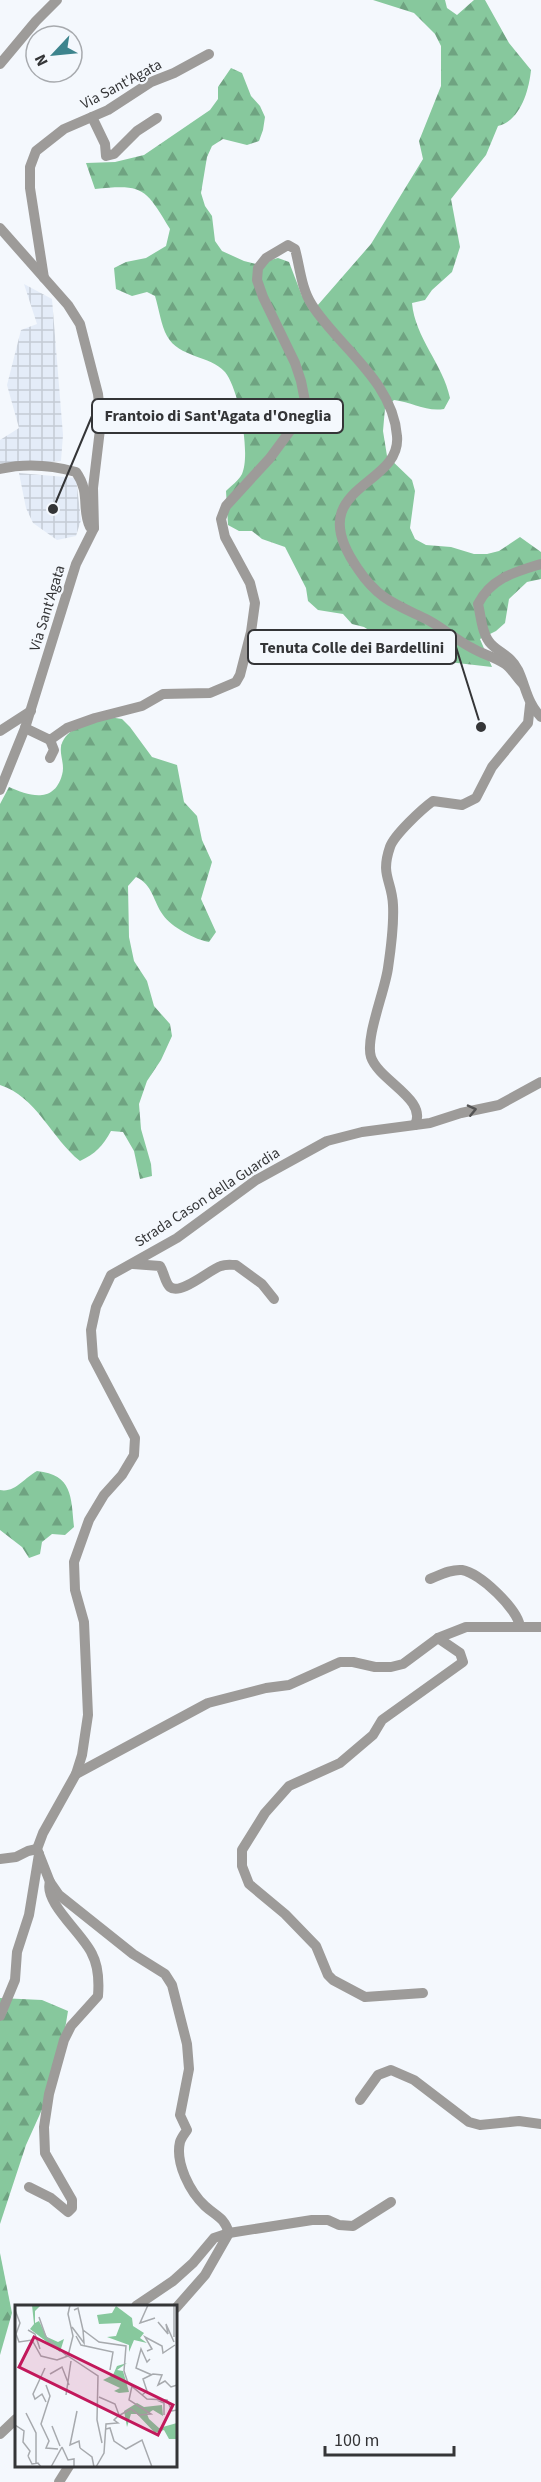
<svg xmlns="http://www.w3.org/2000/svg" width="541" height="2482" font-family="'Source Sans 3',sans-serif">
  <defs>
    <pattern id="industrial-grid" width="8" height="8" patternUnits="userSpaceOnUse" patternTransform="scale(1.5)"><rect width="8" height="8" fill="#e4ecf8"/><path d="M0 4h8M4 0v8" fill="none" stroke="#c4cbd5"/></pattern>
    <pattern id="forest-firs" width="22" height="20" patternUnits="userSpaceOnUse" patternTransform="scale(1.5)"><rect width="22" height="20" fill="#87c89d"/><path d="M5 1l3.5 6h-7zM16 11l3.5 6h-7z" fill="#6fa381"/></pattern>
  </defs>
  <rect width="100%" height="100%" fill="#f4f8fd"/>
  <g fill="url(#industrial-grid)">
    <path d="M24 284 52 299 63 435 61 461 0 465V440L19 428 7 385 21 330 37 324Z"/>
    <path d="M19 473 76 478 81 520 76 536 57 540 33 523 26 508Z"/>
  </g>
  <g fill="url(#forest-firs)">
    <path d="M373 0H445L447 8 457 15 474 0H485L509 43 531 70C529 91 520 121 498 126L486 155 451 199 460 247 452 272 432 290 425 300 412 303C415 338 443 364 450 398L444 409C426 412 412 402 394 400L385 408 383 431 387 456 412 480 415 491 410 528 415 539 426 545 451 547 474 554H487L499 551 520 537 541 552V579L527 582 509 599 505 623 496 631 480 639 492 667 431 660 410 645 386 641 364 627 352 624 343 614 318 610 308 601 306 588 285 547 262 539 252 531H239L228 525 226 491C231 486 239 480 242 474 251 454 239 389 225 372 210 355 179 358 167 336 161 325 159 309 155 296L147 292 132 296 116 289 114 268 126 262 146 258 166 246 170 229C145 188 144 184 95 189L86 163 115 162 144 155 210 110 218 99V87L231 68 242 73 251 96 260 106 265 117 263 130 259 141 247 145 223 139 212 146 207 157 201 193 205 206 212 216 215 241 222 251 244 261 256 264 278 258 289 262 302 296 317 306 371 244 423 159 419 141 441 86V46L435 34 414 13Z"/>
    <path d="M109 717 122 719 130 727 152 757 177 765 184 802 197 816 202 840 212 862 201 899 216 932 209 942C196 940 171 927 163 915 153 901 153 885 136 877L128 886 129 937 134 961 147 981 154 1006 170 1024 172 1036 161 1060 147 1081 139 1104 141 1129 151 1164 152 1176 140 1179 134 1151 123 1132 111 1131C103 1146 95 1154 80 1161 52 1139 36 1096 0 1085V804L9 787C29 796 54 804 62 775 66 762 56 751 64 739 72 726 94 721 109 717Z"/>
    <path d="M37 1471C73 1475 71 1497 74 1527L65 1535 52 1534 42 1542 40 1554 29 1558 22 1547 0 1530V1490C15 1493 24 1478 37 1471Z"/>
    <path d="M0 1998 42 2000 68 2011 60 2059 49 2094 26 2145 0 2224Z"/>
    <path d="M0 2253 12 2313 0 2355Z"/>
  </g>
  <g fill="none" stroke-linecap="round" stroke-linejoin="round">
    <g stroke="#9d9b99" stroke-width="10">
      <path d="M0 64 36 21 57 0"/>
      <path d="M92 117 105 144 106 156 114 154 137 131 157 118"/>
      <path d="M0 228 68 305 80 324 98 394 101 421 93 488 94 528 76 564 25 728 0 790"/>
      <path d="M44 278 30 188V167L36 151 64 129 108 110 151 82 174 73 209 54"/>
      <path d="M0 469C26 463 51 465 76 472 91 493 81 509 90 527L94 528"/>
      <path d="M541 564C515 572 491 578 478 604 481 616 482 635 491 644 501 654 511 656 518 670 526 687 527 703 541 717"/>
      <path d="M25 728 50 740 67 728 95 718 142 706 163 694 210 693 236 682 240 675 251 632 255 603 250 583 225 537 221 519 226 506 270 458 301 416 305 401 301 381 295 363 263 297 257 280 258 268 266 258 288 245 295 249C300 267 301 288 312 305 338 346 393 381 397 436 402 488 299 485 358 569 378 599 395 604 426 619 442 627 456 640 472 648 482 654 495 657 505 664 512 669 517 678 523 684"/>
      <path d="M0 731 31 711"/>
      <path d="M50 758 54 750 50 740"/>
      <path d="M415 1125C428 1099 379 1081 371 1057 365 1038 385 991 388 968 391 948 394 925 393 905 392 880 380 876 390 847 394 835 422 809 433 801L462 805 476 798 492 767 528 723 530 705"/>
      <path d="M133 1264 160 1266C164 1272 165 1283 170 1287 181 1296 210 1269 221 1266 226 1264 231 1265 236 1265L262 1284 274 1299"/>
      <path d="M430 1579C440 1575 451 1569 462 1570 480 1573 518 1609 520 1627"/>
      <path d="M76 1774 208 1703 266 1688 289 1685 340 1662H353L375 1667H391L403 1664 438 1638 466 1627H541"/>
      <path d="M37 1849 43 1833 76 1774 82 1755 88 1715 84 1622 75 1590 74 1562 89 1520 104 1495 122 1475 134 1455 135 1438 93 1358 91 1330 96 1307 111 1275 177 1238 256 1180 327 1141 362 1132 430 1123 461 1113 499 1105 541 1082"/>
      <path d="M37 1849 50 1882 59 1895 133 1954 165 1974 172 1985 187 2044 189 2069 180 2115 187 2130C185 2133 181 2138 180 2142 175 2163 190 2192 205 2206 217 2217 224 2217 229 2233L205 2275 176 2308"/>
      <path d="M0 1859 16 1857 28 1851 37 1849"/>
      <path d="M423 1993 365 1997 333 1980 328 1975 316 1946 285 1914 249 1884 242 1866V1850L265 1813 289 1786 340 1763 373 1735 382 1720 463 1662 460 1653 438 1638"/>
      <path d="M0 2016 15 1980 17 1952 29 1915 39 1854"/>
      <path d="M360 2100 378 2075 391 2070 414 2080 469 2122 480 2125 519 2121 541 2124"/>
      <path d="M29 2187 51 2198 68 2212 72 2208V2200L45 2153 44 2127 49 2094 64 2040 71 2026 98 1996C99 1983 98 1965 92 1954 84 1935 43 1902 50 1882"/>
      <path d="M136 2306 173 2281 193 2263 214 2238 229 2233 312 2220H328L339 2225 353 2226 391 2202"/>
      <path d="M0 2434 16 2419"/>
      <path d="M59 2482 69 2466"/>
    </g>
  </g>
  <defs><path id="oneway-chevron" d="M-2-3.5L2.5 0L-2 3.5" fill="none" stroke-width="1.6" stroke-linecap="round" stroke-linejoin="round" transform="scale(1.5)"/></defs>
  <use stroke="#545454" href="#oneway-chevron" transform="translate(472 1110) rotate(-13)"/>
  <g text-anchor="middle" stroke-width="4.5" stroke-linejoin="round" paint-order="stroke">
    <g font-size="15" fill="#343537" stroke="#f4f8fd">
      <text transform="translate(121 84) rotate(-28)" y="5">Via Sant'Agata</text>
      <text transform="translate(47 608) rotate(-73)" y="5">Via Sant'Agata</text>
      <text transform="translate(207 1197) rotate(-33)" y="5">Strada Cason della Guardia</text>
    </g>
  </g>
  <g transform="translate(15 2305)">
    <rect width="162" height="162" fill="#f4f8fd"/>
    <path d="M17 0H26L20 6V18L24 16 32 32 43 37 49 34 45 47 15 24 19 19ZM101 1 117 13 118 21 129 28 125 33 132 38 119 35 114 47V40L92 32 101 31 106 18 84 19 82 10 97 8ZM112 58 102 65 108 66 114 87 104 88 99 86 105 83 88 75 98 70 102 61ZM122 98 129 102 147 100 148 111 138 105 132 109 134 114 144 123 162 118V134H154L149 125 140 128 122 109H116L112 122 109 106Z" fill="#87c89d"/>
    <path fill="none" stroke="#a7aaae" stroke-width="1.5" d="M133 0 125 18 140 13M0 5 5 18 1 29 4 37 17 35 26 51 42 55 53 51M59 5 63 3 68 25M24 12 31 32 52 51M143 17 153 29 151 19 159 37M57 22 69 38 68 25 84 37 111 41 109 66 113 78 132 94 152 95 157 106 162 105M13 25 20 29 25 44M61 31 66 40 98 47 95 65M159 32V0M132 46 137 44 130 32 147 41 148 48 160 40M53 51 83 71 82 115 87 138M53 51 58 31 53 9 55 0M135 54 132 57 126 44 121 63 137 70M30 63 18 89 20 94 27 89 31 97M35 69 47 62 54 80M31 80 35 91 26 119 34 136 31 143 43 144M51 90 56 56M127 90 132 86 128 74 138 69 147 70 143 80 150 76 156 82 162 80V84M84 92 100 99 104 110M142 95 149 98V110M62 106 55 140 64 136 65 143M11 108 21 128V158M105 110 116 104 124 110 136 109 114 95 117 81M0 120 9 126 8 137 15 146 13 151M37 121 45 141M91 124 95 123 99 136 111 144 127 135 137 162M47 142 53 155 59 154V162M65 143 77 152 79 162M13 151 17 159 23 158 26 162M36 162 47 142M81 162 89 148 91 119 103 118 99 115 104 110"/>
    <path fill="#c2185b" fill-opacity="0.15" stroke="#c2185b" stroke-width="3" d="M19 32 158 100 143 130 4 62Z"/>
    <rect width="162" height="162" fill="none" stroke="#343537" stroke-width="3"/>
  </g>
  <path fill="none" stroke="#343537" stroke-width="2" d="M53 509L92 416M481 727L456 647"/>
  <g fill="#343537" stroke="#f4f8fd" stroke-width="2">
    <circle cx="53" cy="509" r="6"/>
    <circle cx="481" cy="727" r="6"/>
  </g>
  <g fill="#f4f8fd" stroke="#343537" stroke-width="2">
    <rect x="92" y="399" width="251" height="34" rx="6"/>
    <rect x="248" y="630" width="208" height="34" rx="6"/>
  </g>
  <g font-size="16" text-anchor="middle" font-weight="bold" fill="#343537">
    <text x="218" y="421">Frantoio di Sant'Agata d'Oneglia</text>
    <text x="352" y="653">Tenuta Colle dei Bardellini</text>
  </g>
  <g transform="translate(54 54) rotate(244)"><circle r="28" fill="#f4f8fd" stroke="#a7aaae" stroke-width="1.5"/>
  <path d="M0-4.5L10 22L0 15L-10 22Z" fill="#3d848d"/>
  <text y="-9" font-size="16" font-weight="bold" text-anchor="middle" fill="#343537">N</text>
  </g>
  <path d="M325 2446v9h129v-9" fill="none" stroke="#343537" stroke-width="3"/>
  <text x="334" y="2446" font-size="18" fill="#343537" stroke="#f4f8fd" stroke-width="4.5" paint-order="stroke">100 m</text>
</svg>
